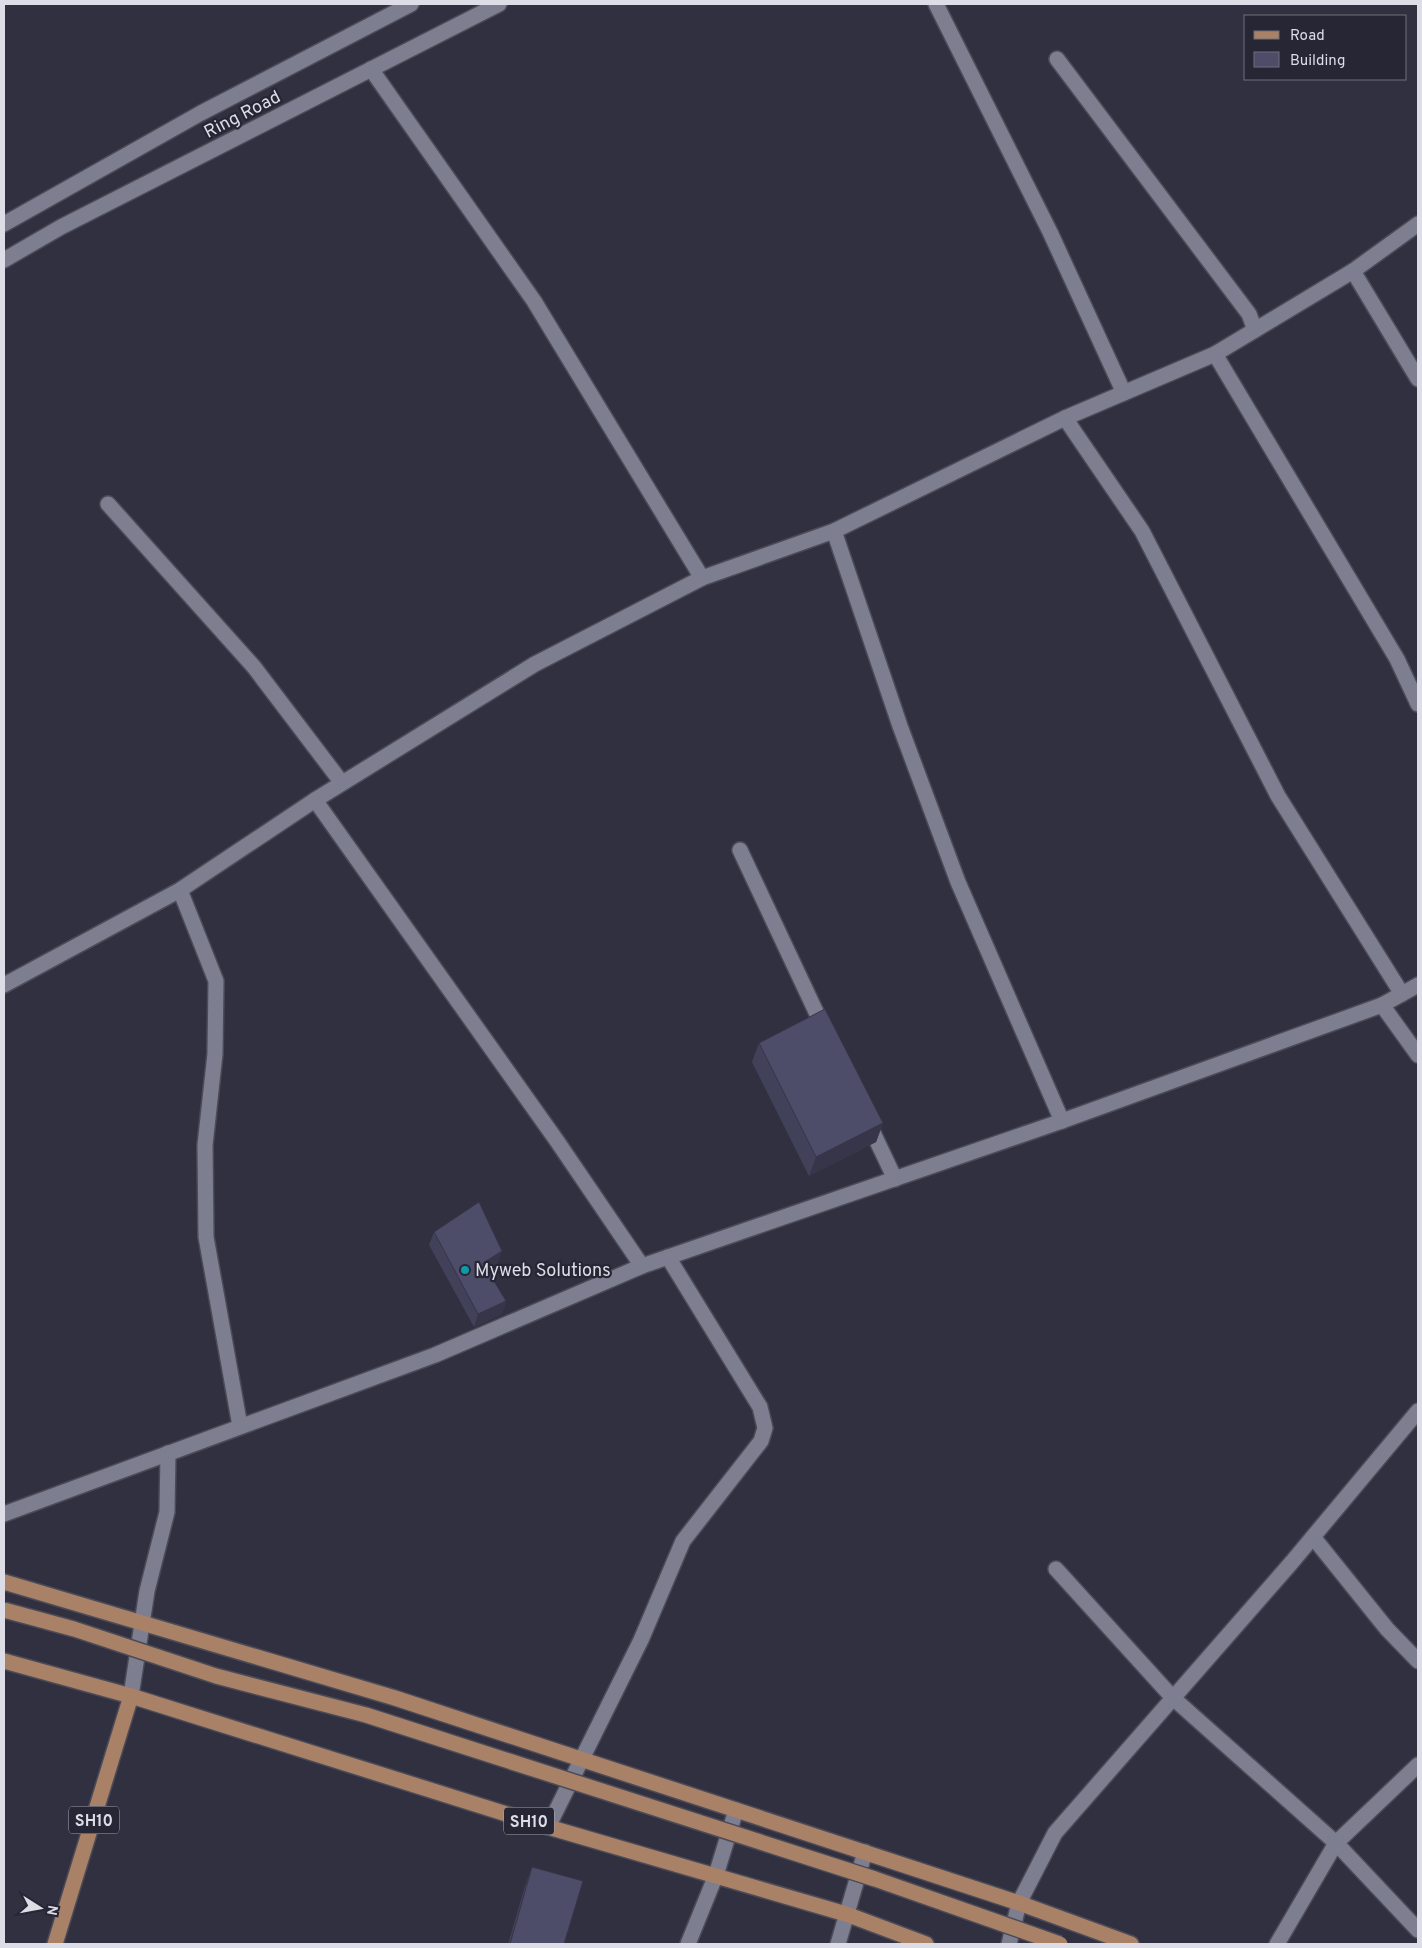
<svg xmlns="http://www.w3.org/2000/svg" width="1422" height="1948" font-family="Overpass,sans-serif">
  <rect width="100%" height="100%" fill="#303040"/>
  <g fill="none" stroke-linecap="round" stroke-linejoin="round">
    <g stroke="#4b4b58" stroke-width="18">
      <g id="street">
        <path d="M936 4 1050 232 1124 393"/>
        <path d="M1057 59 1249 314 1255 330"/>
        <path d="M371 69 534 301 702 578"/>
        <path d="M1353 271 1418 379"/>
        <path d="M1215 354 1397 659 1418 704"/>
        <path d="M1065 418 1142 531 1278 796 1402 994"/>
        <path d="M108 504 254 667 342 783"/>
        <path d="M834 531 900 726 958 882 1062 1121"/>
        <path d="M315 800 557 1141 642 1266"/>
        <path d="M740 850 825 1031"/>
        <path d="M180 890 216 981 215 1054 205 1145 206 1237 240 1426"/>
        <path d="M4 985 180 890 315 800 535 664 702 578 834 531 1065 418 1215 354 1353 271 1418 224"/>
        <path d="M1382 1005 1418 1055"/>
        <path d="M868 1122 895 1179"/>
        <path d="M4 1514 435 1355 642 1266 1062 1121 1382 1005 1418 985"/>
        <path d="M1313 1537 1387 1629 1418 1661"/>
        <path d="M1056 1569 1173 1698 1336 1843 1418 1930"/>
        <path d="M131 1696 147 1591 167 1512 168 1453"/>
        <path d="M548 1827 641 1640 683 1541 761 1441 765 1428 760 1407 668 1257"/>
        <path d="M688 1944 716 1875 736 1810"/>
        <path d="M838 1944 865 1852"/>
        <path d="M1009 1944 1019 1903 1055 1833 1292 1562 1418 1411"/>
        <path d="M1277 1944 1336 1843 1418 1765"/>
      </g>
    </g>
    <g stroke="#4b4b58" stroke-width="18">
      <g id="secondary">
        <path d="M4 224 201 113 411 4"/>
        <path d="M4 260 61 227 499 4"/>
      </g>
    </g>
    <g stroke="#4b4b58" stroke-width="18">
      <g id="primary">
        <path d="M4 1582 395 1698 1019 1903 1131 1944"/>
        <path d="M4 1661 131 1696 548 1827 846 1914 926 1944"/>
        <path d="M55 1944 131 1696"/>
      </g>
    </g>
    <use href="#street" stroke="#7e7e91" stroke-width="15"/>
    <use href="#secondary" stroke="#7e7e91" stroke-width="15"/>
    <use href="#primary" stroke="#a98166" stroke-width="15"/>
    <g stroke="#4b4b58" stroke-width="18" stroke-linecap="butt">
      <path id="primary-bridge" d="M4 1610 74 1629 216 1676 366 1715 875 1879 1060 1944"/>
    </g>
    <use href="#primary-bridge" stroke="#a98166" stroke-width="15"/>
  </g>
  <g fill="#42415a">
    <path d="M759 1043 883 1123 876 1142 809 1176 752 1062Z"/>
    <path d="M434 1232 497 1264 487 1270 506 1301 502 1314 474 1327 429 1245Z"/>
    <path d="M532 1867 564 1944H508L525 1886Z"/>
  </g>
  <g fill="#36354a">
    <path d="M883 1123 876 1142 809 1176 816 1157Z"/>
    <path d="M502 1251 497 1264 478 1276 483 1263Z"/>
    <path d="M506 1301 502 1314 474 1327 478 1314Z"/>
  </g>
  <g fill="#4d4c69" stroke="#36354a">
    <path d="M825 1009 883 1123 816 1157 759 1043Z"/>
    <path d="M479 1202 502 1251 483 1263 506 1301 478 1314 434 1232Z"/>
    <path d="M532 1867 583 1881 564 1944H510Z"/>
  </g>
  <circle fill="#0f9aa8" stroke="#262635" stroke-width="2" cx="465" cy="1270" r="5"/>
  <g text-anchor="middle" stroke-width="4.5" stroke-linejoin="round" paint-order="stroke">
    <g fill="#262635" stroke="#a6a6b2" stroke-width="1">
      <rect x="69" y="1806.5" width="50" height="27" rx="4"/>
      <rect x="504" y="1807.5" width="50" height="27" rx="4"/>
    </g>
    <g font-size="16" font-weight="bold" fill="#dddde8">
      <text x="94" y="1826">SH10</text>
      <text x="529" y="1827">SH10</text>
    </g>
    <g font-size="18" fill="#dddde8" stroke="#262635">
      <text transform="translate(242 114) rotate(-27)" y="6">Ring Road</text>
    </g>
    <g font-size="18" fill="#dddde8" stroke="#262635" text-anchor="start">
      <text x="475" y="1276">Myweb Solutions</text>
    </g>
  </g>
  <rect width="1422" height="1948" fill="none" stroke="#dddde8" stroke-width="10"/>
  <rect x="1244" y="15" width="162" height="65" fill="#262635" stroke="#6f6f7d"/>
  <rect x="1254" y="31" width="25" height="8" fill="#a98166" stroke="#6f6f7d"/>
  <text x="1290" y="40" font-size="15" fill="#dddde8">Road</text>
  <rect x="1254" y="52" width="25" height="15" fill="#4d4c69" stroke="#6f6f7d"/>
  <text x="1290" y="65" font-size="15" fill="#dddde8">Building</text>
  <g transform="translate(40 1908) rotate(101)" stroke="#262635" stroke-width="4" paint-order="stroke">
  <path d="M0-4L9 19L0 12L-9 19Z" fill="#dddde8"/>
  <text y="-8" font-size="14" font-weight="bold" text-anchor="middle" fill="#dddde8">N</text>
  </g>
</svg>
